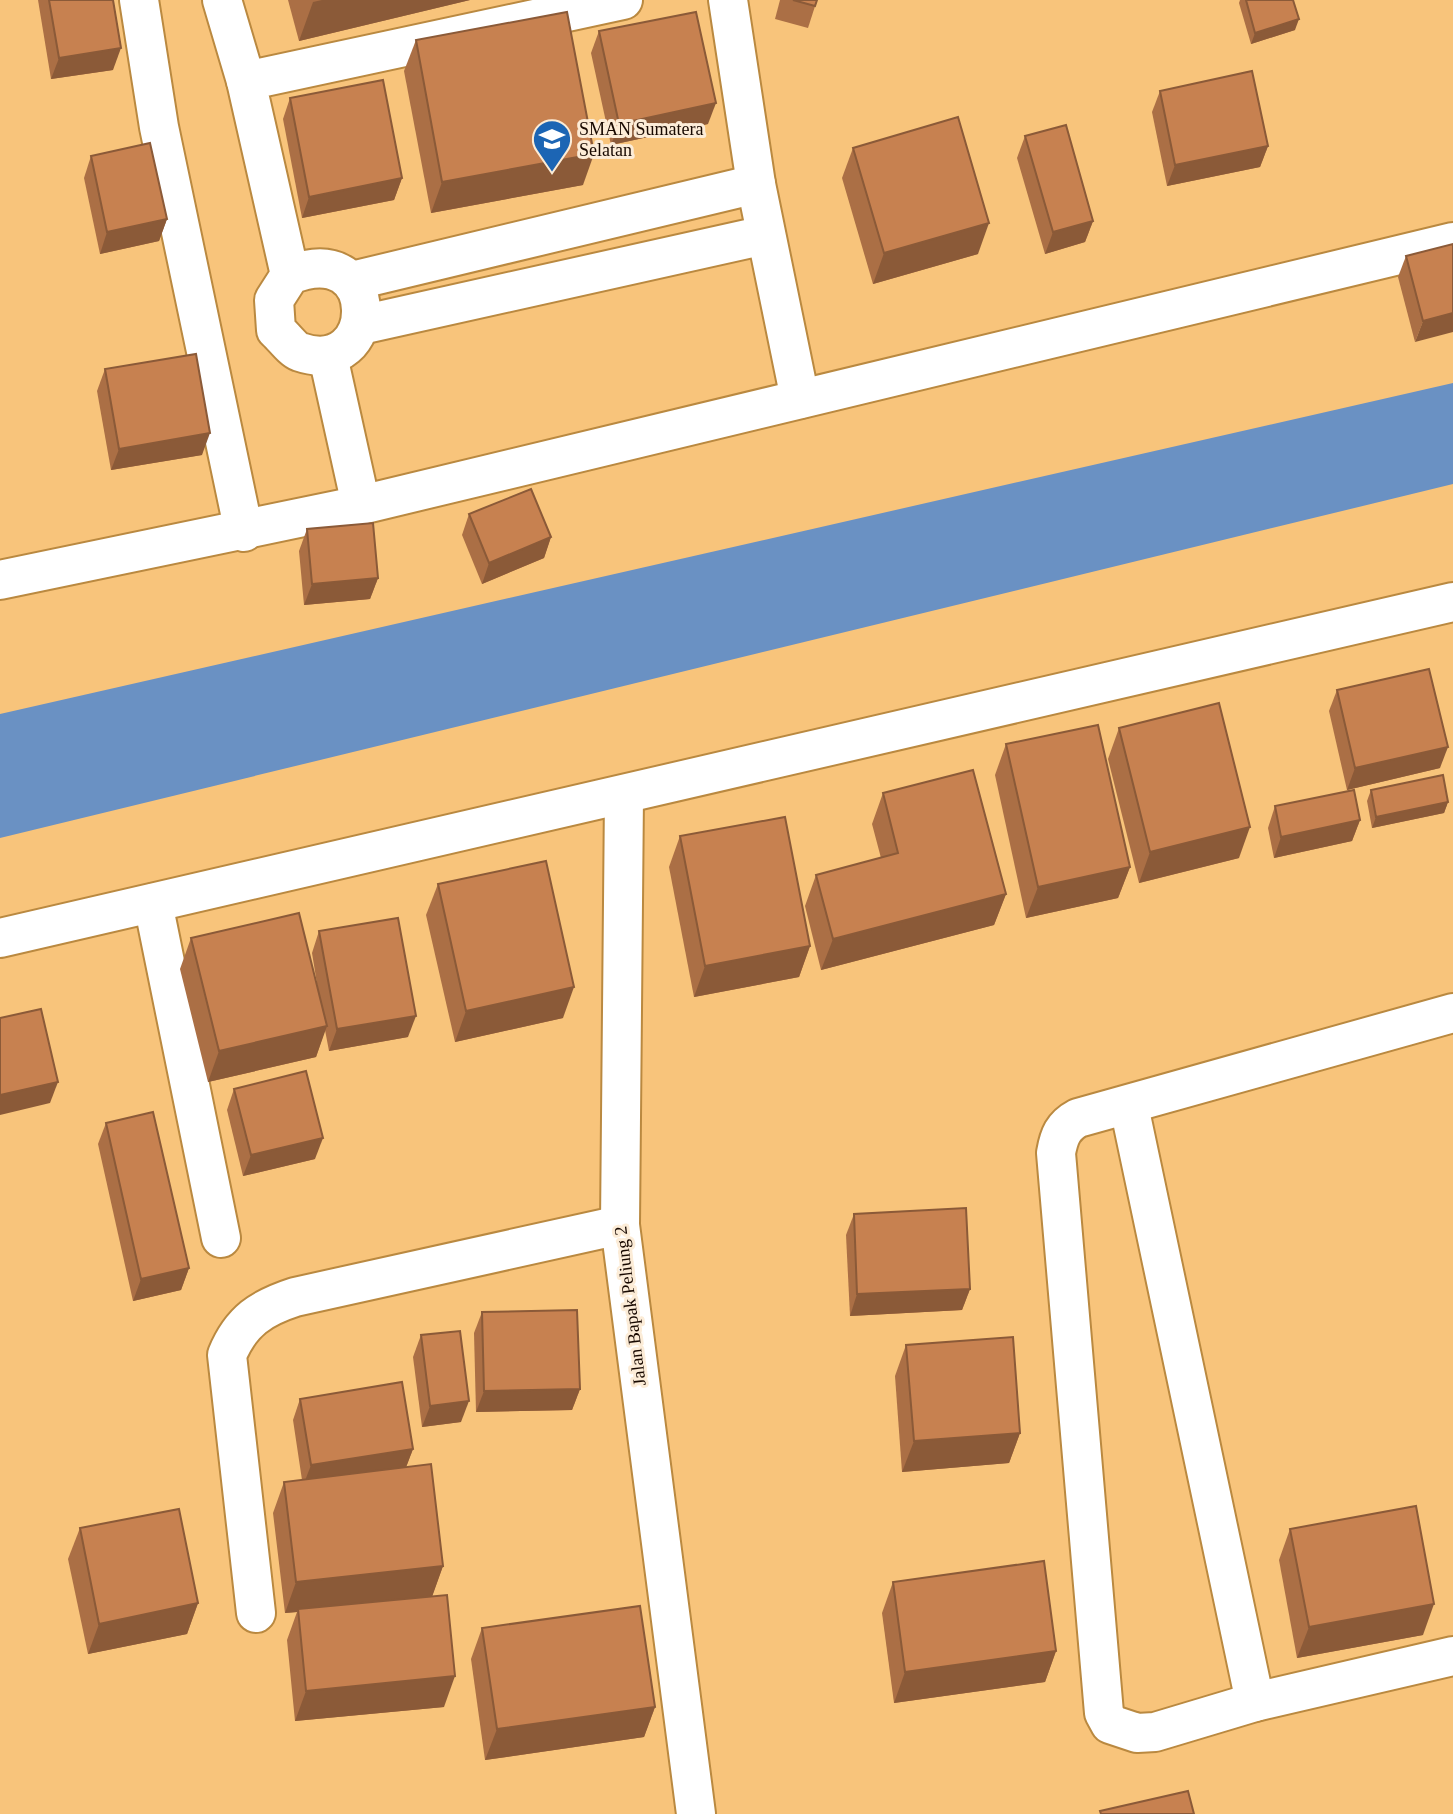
<svg xmlns="http://www.w3.org/2000/svg" width="1453" height="1814" font-family="Georgia,serif">
  <rect width="100%" height="100%" fill="#f8c47b"/>
  <path fill="#6a91c3" d="M1453 383V484L0 838V714Z"/>
  <g fill="none" stroke-linecap="round" stroke-linejoin="round">
    <g stroke="#ba8940" stroke-width="42">
      <g id="street">
        <path d="M139 0 159 127 244 532"/>
        <path d="M222 0 246 81"/>
        <path d="M728 0 756 184 800 399"/>
        <path d="M290 275C385 237 381 380 300 352 292 349 283 336 276 330L274 300 290 275 246 81 623 0"/>
        <path d="M352 281 756 184"/>
        <path d="M361 325 765 235"/>
        <path d="M328 356 361 505"/>
        <path d="M0 580 361 505 1453 242"/>
        <path d="M624 795 620 1225 696 1814"/>
        <path d="M153 903 221 1238"/>
        <path d="M0 938 1453 602"/>
        <path d="M1453 1013 1078 1118C1063 1126 1059 1136 1056 1153L1104 1713 1110 1724 1137 1733 1155 1732 1255 1702 1453 1656"/>
        <path d="M1129 1106 1255 1702"/>
        <path d="M256 1613 227 1355C241 1321 261 1308 295 1297L620 1225"/>
      </g>
    </g>
    <use href="#street" stroke="#fff" stroke-width="38"/>
  </g>
  <g fill="#ab6f45">
    <path d="M38 0H113V70L51 79Z"/>
    <path d="M288 0H470L299 41Z"/>
    <path d="M780 0H817L808 28 775 19Z"/>
    <path d="M1240 0H1293L1295 30 1251 44 1239 3Z"/>
    <path d="M599 31 708 124 611 145 591 53Z"/>
    <path d="M416 40 583 185 431 213 404 71Z"/>
    <path d="M1160 91 1268 146 1260 167 1167 186 1152 112Z"/>
    <path d="M290 98 402 178 394 200 302 218 283 119Z"/>
    <path d="M1025 136 1093 221 1085 242 1045 254 1017 158Z"/>
    <path d="M853 148 978 254 873 284 842 178Z"/>
    <path d="M91 156 167 219 159 241 100 254 84 178Z"/>
    <path d="M1453 244 1415 342 1398 277 1406 256Z"/>
    <path d="M105 369 202 455 111 470 97 391Z"/>
    <path d="M469 514 551 537 544 558 482 584 462 535Z"/>
    <path d="M307 529 378 578 370 599 304 605 299 551Z"/>
    <path d="M1337 690 1440 768 1347 790 1329 711Z"/>
    <path d="M1119 728 1239 858 1139 883 1108 759Z"/>
    <path d="M1006 744 1130 867 1118 898 1026 918 995 775Z"/>
    <path d="M1371 790 1448 802 1444 813 1372 828 1367 801Z"/>
    <path d="M883 793 1006 894 994 925 821 970 805 906 816 875 881 858 872 824Z"/>
    <path d="M1275 806 1360 820 1352 841 1274 858 1268 828Z"/>
    <path d="M680 836 810 946 799 977 694 997 669 867Z"/>
    <path d="M438 884 563 1018 455 1042 426 915Z"/>
    <path d="M319 931 408 1037 329 1051 325 1030 316 1057 208 1082 180 969 191 938 319 996 312 953Z"/>
    <path d="M234 1089 315 1159 243 1176 227 1110Z"/>
    <path d="M106 1123 189 1268 181 1290 133 1301 98 1144Z"/>
    <path d="M854 1214 970 1289 962 1310 850 1316 846 1235Z"/>
    <path d="M482 1312 580 1389 572 1410 476 1412 474 1333Z"/>
    <path d="M421 1335 461 1422 422 1427 413 1357Z"/>
    <path d="M906 1345 1020 1433 1009 1463 902 1472 895 1376Z"/>
    <path d="M300 1399 413 1449 406 1467 443 1566 432 1596 444 1707 295 1721 287 1640 297 1612 285 1613 273 1513 284 1482 302 1480 293 1420Z"/>
    <path d="M80 1528 198 1603 187 1634 88 1654 68 1559Z"/>
    <path d="M1290 1529 1423 1635 1297 1658 1279 1560Z"/>
    <path d="M893 1582 1056 1651 1045 1682 894 1703 882 1613Z"/>
    <path d="M482 1628 655 1707 644 1737 485 1760 471 1659Z"/>
  </g>
  <g fill="#8b5a38">
    <path d="M322 0H470L299 41 313 2Z"/>
    <path d="M1299 19 1295 30 1251 44 1255 33Z"/>
    <path d="M121 48 113 70 51 79 59 58Z"/>
    <path d="M716 103 708 124 611 145 619 124Z"/>
    <path d="M1268 146 1260 167 1167 186 1175 165Z"/>
    <path d="M594 154 583 185 431 213 442 182Z"/>
    <path d="M402 178 394 200 302 218 309 197Z"/>
    <path d="M167 219 159 241 100 254 107 232Z"/>
    <path d="M1093 221 1085 242 1045 254 1053 232Z"/>
    <path d="M989 223 978 254 873 284 884 253Z"/>
    <path d="M1453 313V332L1415 342 1423 321Z"/>
    <path d="M210 433 202 455 111 470 119 449Z"/>
    <path d="M551 537 544 558 482 584 489 563Z"/>
    <path d="M378 578 370 599 304 605 312 584Z"/>
    <path d="M1448 747 1440 768 1347 790 1355 768Z"/>
    <path d="M1448 802 1444 813 1372 828 1376 817Z"/>
    <path d="M1360 820 1352 841 1274 858 1281 837Z"/>
    <path d="M1250 827 1239 858 1139 883 1150 852Z"/>
    <path d="M1130 867 1118 898 1026 918 1038 887Z"/>
    <path d="M1006 894 994 925 821 970 833 939Z"/>
    <path d="M810 946 799 977 694 997 705 966Z"/>
    <path d="M574 987 563 1018 455 1042 466 1011Z"/>
    <path d="M416 1016 408 1037 329 1051 337 1029Z"/>
    <path d="M327 1026 316 1057 208 1082 219 1051Z"/>
    <path d="M58 1082 50 1103 0 1115V1095Z"/>
    <path d="M323 1138 315 1159 243 1176 251 1155Z"/>
    <path d="M189 1268 181 1290 133 1301 141 1279Z"/>
    <path d="M970 1289 962 1310 850 1316 857 1294Z"/>
    <path d="M580 1389 572 1410 476 1412 484 1391Z"/>
    <path d="M469 1401 461 1422 422 1427 430 1406Z"/>
    <path d="M1020 1433 1009 1463 902 1472 914 1441Z"/>
    <path d="M413 1449 405 1470 303 1486 311 1465Z"/>
    <path d="M443 1566 432 1597 298 1609 297 1612 285 1613 296 1582Z"/>
    <path d="M198 1603 187 1634 88 1654 99 1624Z"/>
    <path d="M1434 1604 1423 1635 1297 1658 1309 1627Z"/>
    <path d="M1056 1651 1045 1682 894 1703 905 1672Z"/>
    <path d="M455 1676 444 1707 295 1721 306 1691Z"/>
    <path d="M655 1707 644 1737 485 1760 497 1729Z"/>
  </g>
  <g fill="#c78150" stroke="#8b5a38" stroke-width="2">
    <path d="M49 0H113L121 48 59 58Z"/>
    <path d="M793 0H817L815 6Z"/>
    <path d="M1246 0H1293L1299 19 1255 33Z"/>
    <path d="M567 12 594 154 442 182 416 40Z"/>
    <path d="M696 12 716 103 619 124 599 31Z"/>
    <path d="M1252 71 1268 146 1175 165 1160 91Z"/>
    <path d="M383 80 402 178 309 197 290 98Z"/>
    <path d="M958 117 989 223 884 253 853 148Z"/>
    <path d="M1066 125 1093 221 1053 232 1025 136Z"/>
    <path d="M150 143 167 219 107 232 91 156Z"/>
    <path d="M1453 244V313L1423 321 1406 256Z"/>
    <path d="M196 354 210 433 119 449 105 369Z"/>
    <path d="M531 489 551 537 489 563 469 514Z"/>
    <path d="M373 523 378 578 312 584 307 529Z"/>
    <path d="M1429 669 1448 747 1355 768 1337 690Z"/>
    <path d="M1219 703 1250 827 1150 852 1119 728Z"/>
    <path d="M1098 725 1130 867 1038 887 1006 744Z"/>
    <path d="M973 770 1006 894 833 939 816 875 898 853 883 793Z"/>
    <path d="M1443 775 1448 802 1376 817 1371 790Z"/>
    <path d="M1354 790 1360 820 1281 837 1275 806Z"/>
    <path d="M785 817 810 946 705 966 680 836Z"/>
    <path d="M546 861 574 987 466 1011 438 884Z"/>
    <path d="M299 913 327 1026 219 1051 191 938Z"/>
    <path d="M398 918 416 1016 337 1029 319 931Z"/>
    <path d="M41 1009 58 1082 0 1095V1018Z"/>
    <path d="M306 1071 323 1138 251 1155 234 1089Z"/>
    <path d="M153 1112 189 1268 141 1279 106 1123Z"/>
    <path d="M966 1208 970 1289 857 1294 854 1214Z"/>
    <path d="M577 1310 580 1389 484 1391 482 1312Z"/>
    <path d="M460 1331 469 1401 430 1406 421 1335Z"/>
    <path d="M1013 1337 1020 1433 914 1441 906 1345Z"/>
    <path d="M402 1382 413 1449 311 1465 300 1399Z"/>
    <path d="M431 1464 443 1566 296 1582 284 1482Z"/>
    <path d="M1416 1506 1434 1604 1309 1627 1290 1529Z"/>
    <path d="M179 1509 198 1603 99 1624 80 1528Z"/>
    <path d="M1044 1561 1056 1651 905 1672 893 1582Z"/>
    <path d="M447 1595 455 1676 306 1691 298 1609Z"/>
    <path d="M640 1606 655 1707 497 1729 482 1628Z"/>
    <path d="M1188 1791 1194 1814H1101L1100 1811Z"/>
  </g>
  <defs>
    <g id="school-pin" transform="scale(2.0125)"><path d="M0 17L-7.5 6A9.5 9.5 0 1 1 7.5 6Z" fill="#1c65b4" stroke="#fcecd7"/><path d="M0-5L7-2L0 1L-7-2ZM-4 1L0 2.5L4 1V4Q0 6-4 4Z" fill="#fff"/></g>
  </defs>
  <g fill-rule="evenodd">
    <use href="#school-pin" x="552" y="139"/>
  </g>
  <g text-anchor="middle" stroke-width="6" stroke-linejoin="round" paint-order="stroke">
    <g font-size="18" fill="#180900" stroke="#fcecd7" text-anchor="start">
      <text x="579" y="135">SMAN Sumatera<tspan x="579" dy="21">Selatan</tspan></text>
    </g>
    <g font-size="18" fill="#180900" stroke="#fcecd7">
      <text transform="translate(630 1306) rotate(-97)" y="6">Jalan Bapak Peliung 2</text>
    </g>
  </g>
</svg>
